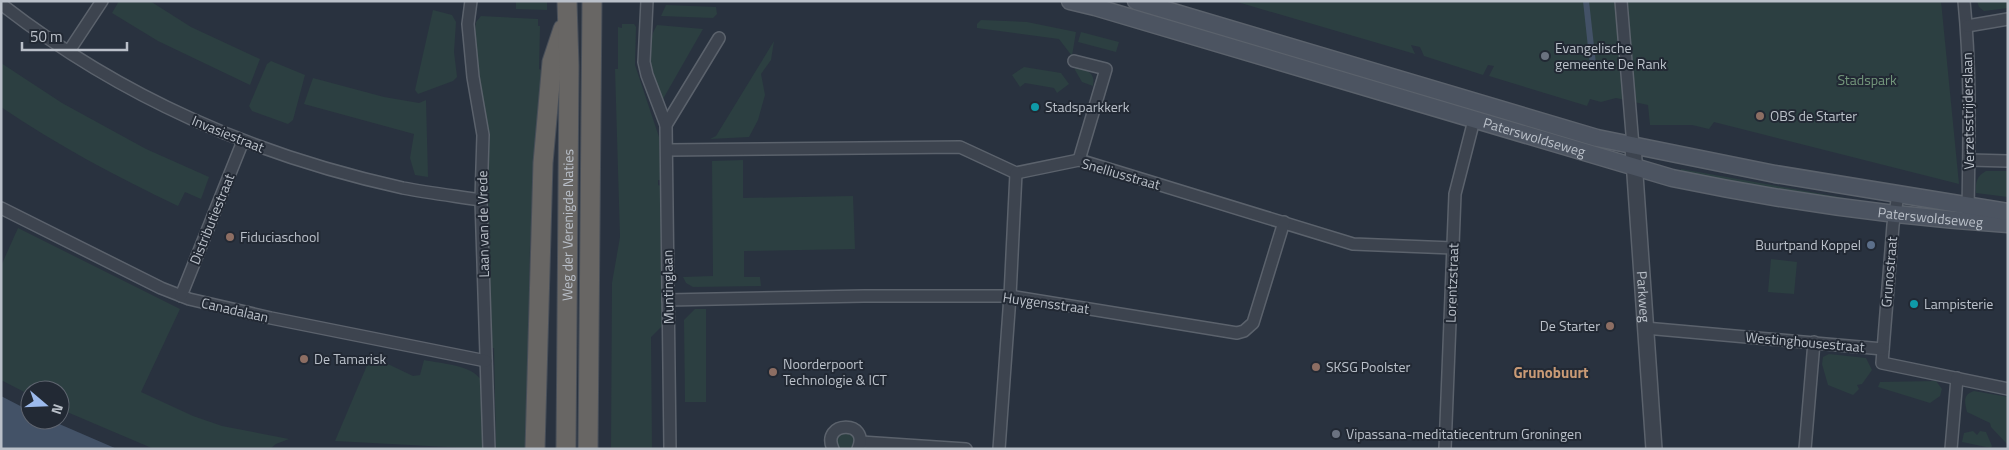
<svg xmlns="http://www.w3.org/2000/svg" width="2009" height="450" font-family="'Titillium Web',sans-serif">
  <rect width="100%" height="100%" fill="#29323f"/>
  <g fill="#2c3f41">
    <path d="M119 1H150L191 27 260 59 250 85 158 41 112 13Z"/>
    <path d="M516 1H547V10L516 9Z"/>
    <path d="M1234 1H1941L1959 184 1714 122 1709 129 1692 125H1650L1648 105 1616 98 1601 102 1590 99 1587 106 1584 105 1489 76 1494 66 1488 65 1483 75 1424 56 1420 47 1411 45 1415 54Z"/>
    <path d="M1977 1H2008V8L1984 11 1979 7Z"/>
    <path d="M666 5 716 7 717 14 713 18 661 16Z"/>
    <path d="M433 10 452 15 456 22 454 52 457 77 453 81 418 94 415 90Z"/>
    <path d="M481 16 538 19V26H540L539 69 541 70 530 246 526 449H496L494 348H491L487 137 474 36 476 22Z"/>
    <path d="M981 20 1027 22 1076 32 1072 56 1059 39 977 28V24Z"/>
    <path d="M622 24H634L636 27 635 65 659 137 661 180H658V185L661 186 662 326 651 337 652 449H611L612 283 620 237 615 69H618V27L622 28Z"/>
    <path d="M657 25 703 29 663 99C659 94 658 87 656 80 649 61 646 43 657 25Z"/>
    <path d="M1081 32 1119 42 1116 52 1078 42Z"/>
    <path d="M774 41 771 60 761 74 765 95 758 120 749 137 710 139 716 136Z"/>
    <path d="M271 61 305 75 293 120 288 124 252 111 249 106 267 64Z"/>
    <path d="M1 63 62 103 146 149 209 177 201 199 185 192 178 206C115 176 59 146 1 107Z"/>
    <path d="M1076 66C1087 70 1096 73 1093 86L1082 82 1075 70Z"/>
    <path d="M1024 67 1061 73 1069 84 1057 93 1054 88 1025 83 1020 87 1012 75Z"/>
    <path d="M313 78 384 97 419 103 426 100 428 177 415 175 410 158 414 134 304 104Z"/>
    <path d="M743 160V198L853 196 855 249 744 251V277H760L761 286 693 287 686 283 683 277 713 276 712 161Z"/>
    <path d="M1681 169 1845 198 1844 203 1680 175Z"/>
    <path d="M1986 171H2008V197L1976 193C1975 182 1977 176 1986 171Z"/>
    <path d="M18 228 180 309 141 392 193 416 222 426 289 439 276 444 270 449H154L60 409V390H30V395L1 380V266Z"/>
    <path d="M1771 259 1797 262 1794 294 1768 292Z"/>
    <path d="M695 309H706V402H685L684 320Z"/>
    <path d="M1829 354 1866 358 1872 370 1862 384 1857 385 1859 389 1853 395 1828 385 1822 364 1823 357Z"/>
    <path d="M371 356 413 376 420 375 424 360C442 364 471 364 482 381L484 449 335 441Z"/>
    <path d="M1936 381 1942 389 1940 396 1930 403 1878 387 1880 382Z"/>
    <path d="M1974 391 2008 397V445L1991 427 1990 423 1967 412C1965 402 1962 395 1974 391Z"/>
    <path d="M848 431 855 438 853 448 838 449 836 446V436Z"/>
    <path d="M1973 431 1977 435 1980 431 1986 432 1992 446 1991 448 1962 442 1964 433Z"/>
  </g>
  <g fill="#435267">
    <path d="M1583 1H1589L1596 64 1593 67 1590 66Z"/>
    <path d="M1 396 30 411V420H50L117 449H1Z"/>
  </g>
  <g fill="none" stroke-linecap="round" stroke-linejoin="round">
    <g stroke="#5b626c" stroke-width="14">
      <g id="minor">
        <path d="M471 1 468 24 473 77 483 135 481 200 489 449"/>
        <path d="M647 1 644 62 647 75 666 125"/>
        <path d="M1621 1 1633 146"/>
        <path d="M1964 1C1971 71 1969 142 1968 212"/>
        <path d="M1 4C122 98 254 155 403 188 429 193 455 196 481 200"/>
        <path d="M1967 26 2008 19"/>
        <path d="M69 51 102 1"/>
        <path d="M1074 61 1106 69 1079 160"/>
        <path d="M667 150 960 147 1016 173 1079 160 1353 244 1453 248"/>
        <path d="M1969 160 2008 161"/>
        <path d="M1898 195 1893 225 1882 363 2008 389"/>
        <path d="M1 208 161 288 189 299 271 318 486 361"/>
        <path d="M181 296 243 141"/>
        <path d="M668 300 864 296H1010L1237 333 1244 331 1253 323 1284 222"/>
        <path d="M1645 328 1883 349"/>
        <path d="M861 442 966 449"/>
        <path d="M670 449 666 125 719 38"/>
        <path d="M833 449C820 421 871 419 858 449"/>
        <path d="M999 449 1010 296 1016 173"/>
        <path d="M1445 449 1455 194 1474 120"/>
        <path d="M1805 449 1814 342"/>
        <path d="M1951 449 1957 378"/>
      </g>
    </g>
    <g stroke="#5b626c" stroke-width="18">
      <g id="tertiary">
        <path id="s1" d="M1633 146 1654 449"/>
      </g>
    </g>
    <g stroke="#5b626c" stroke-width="19">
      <g id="secondary">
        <path id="s2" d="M1070 1 1095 7 1672 178C1783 201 1895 217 2008 224"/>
        <path d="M1136 1 1597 138 1775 174 2008 212"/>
      </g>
    </g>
    <g stroke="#484f59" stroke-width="21">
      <g id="trunk">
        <path d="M535 449 543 163 552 62 563 29"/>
        <path id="s3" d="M566 449 569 66 567 1"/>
        <path d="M588 449 592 1"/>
      </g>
    </g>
    <use href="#minor" stroke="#3d444f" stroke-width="11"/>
    <use href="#tertiary" stroke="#3d444f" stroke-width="15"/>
    <use href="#secondary" stroke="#4c5461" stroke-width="16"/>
    <use href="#trunk" stroke="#686664" stroke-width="19"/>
  </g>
  <g fill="#6b7280" stroke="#222934" stroke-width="2">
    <circle cx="1545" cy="56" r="5"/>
    <circle cx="1336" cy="434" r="5"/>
  </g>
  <g fill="#0f9aa8" stroke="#222934" stroke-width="2">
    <circle cx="1035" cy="107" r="5"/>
    <circle cx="1914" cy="304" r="5"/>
  </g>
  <g fill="#8d6e63" stroke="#222934" stroke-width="2">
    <circle cx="1760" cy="116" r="5"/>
    <circle cx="230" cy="237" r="5"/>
    <circle cx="1610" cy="326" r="5"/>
    <circle cx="304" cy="359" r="5"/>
    <circle cx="1316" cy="367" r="5"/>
    <circle cx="773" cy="372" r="5"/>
  </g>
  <circle fill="#5c6f8a" stroke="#222934" stroke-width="2" cx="1871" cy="245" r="5"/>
  <g text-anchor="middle" stroke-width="4" stroke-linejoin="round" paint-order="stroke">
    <g font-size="14" fill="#bac0c9" stroke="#222934" text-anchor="start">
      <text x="1555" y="53">Evangelische<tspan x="1555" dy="16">gemeente De Rank</tspan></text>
      <text x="1045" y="112">Stadsparkkerk</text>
      <text x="1770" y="121">OBS de Starter</text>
      <text x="240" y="242">Fiduciaschool</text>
      <text x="1861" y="250" text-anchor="end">Buurtpand Koppel</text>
      <text x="1924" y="309">Lampisterie</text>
      <text x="1600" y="331" text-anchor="end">De Starter</text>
      <text x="314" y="364">De Tamarisk</text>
      <text x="783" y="369">Noorderpoort<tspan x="783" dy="16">Technologie &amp; ICT</tspan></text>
      <text x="1326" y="372">SKSG Poolster</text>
      <text x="1346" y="439">Vipassana-meditatiecentrum Groningen</text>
    </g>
    <g font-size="14" fill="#74977c" stroke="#222934">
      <text x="1867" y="85">Stadspark</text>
    </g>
    <g font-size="14" fill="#bac0c9" stroke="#222934">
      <text transform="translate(1968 111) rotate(-91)" y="5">Verzetsstrijderslaan</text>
      <text transform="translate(228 134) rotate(22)" y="5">Invasiestraat</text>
      <text dy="5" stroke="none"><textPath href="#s2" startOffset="484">Paterswoldseweg</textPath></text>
      <text transform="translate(1121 174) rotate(16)" y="5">Snelliusstraat</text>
      <text dy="5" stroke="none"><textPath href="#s2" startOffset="889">Paterswoldseweg</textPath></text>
      <text transform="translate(212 219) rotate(-68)" y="5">Distributiestraat</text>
      <text transform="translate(483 224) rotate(-91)" y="5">Laan van de Vrede</text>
      <text dy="5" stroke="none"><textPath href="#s3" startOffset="224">Weg der Verenigde Naties</textPath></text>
      <text transform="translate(1889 272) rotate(-85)" y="5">Grunostraat</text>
      <text transform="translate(1452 283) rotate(-88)" y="5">Lorentzstraat</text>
      <text transform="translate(668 287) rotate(-91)" y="5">Muntinglaan</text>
      <text dy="5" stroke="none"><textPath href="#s1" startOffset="151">Parkweg</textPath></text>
      <text transform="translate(1046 303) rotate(8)" y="5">Huygensstraat</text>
      <text transform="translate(235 310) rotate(13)" y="5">Canadalaan</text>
      <text transform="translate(1805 342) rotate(5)" y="5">Westinghousestraat</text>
    </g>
    <g font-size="15" font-weight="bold" fill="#c99a75" stroke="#222934">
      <text x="1551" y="378">Grunobuurt</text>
    </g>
  </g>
  <rect width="2009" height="450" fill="none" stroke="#bac0c9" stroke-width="5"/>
  <g transform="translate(45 405) rotate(109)"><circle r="24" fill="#222934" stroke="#5f6570"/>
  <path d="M0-4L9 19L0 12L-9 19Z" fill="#9cbaec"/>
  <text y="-8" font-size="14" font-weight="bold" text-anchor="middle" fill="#bac0c9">N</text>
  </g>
  <path d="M22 42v8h105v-8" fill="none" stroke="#bac0c9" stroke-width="2.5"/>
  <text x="30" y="42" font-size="15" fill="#bac0c9" stroke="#222934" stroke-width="4" paint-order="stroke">50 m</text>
</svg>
